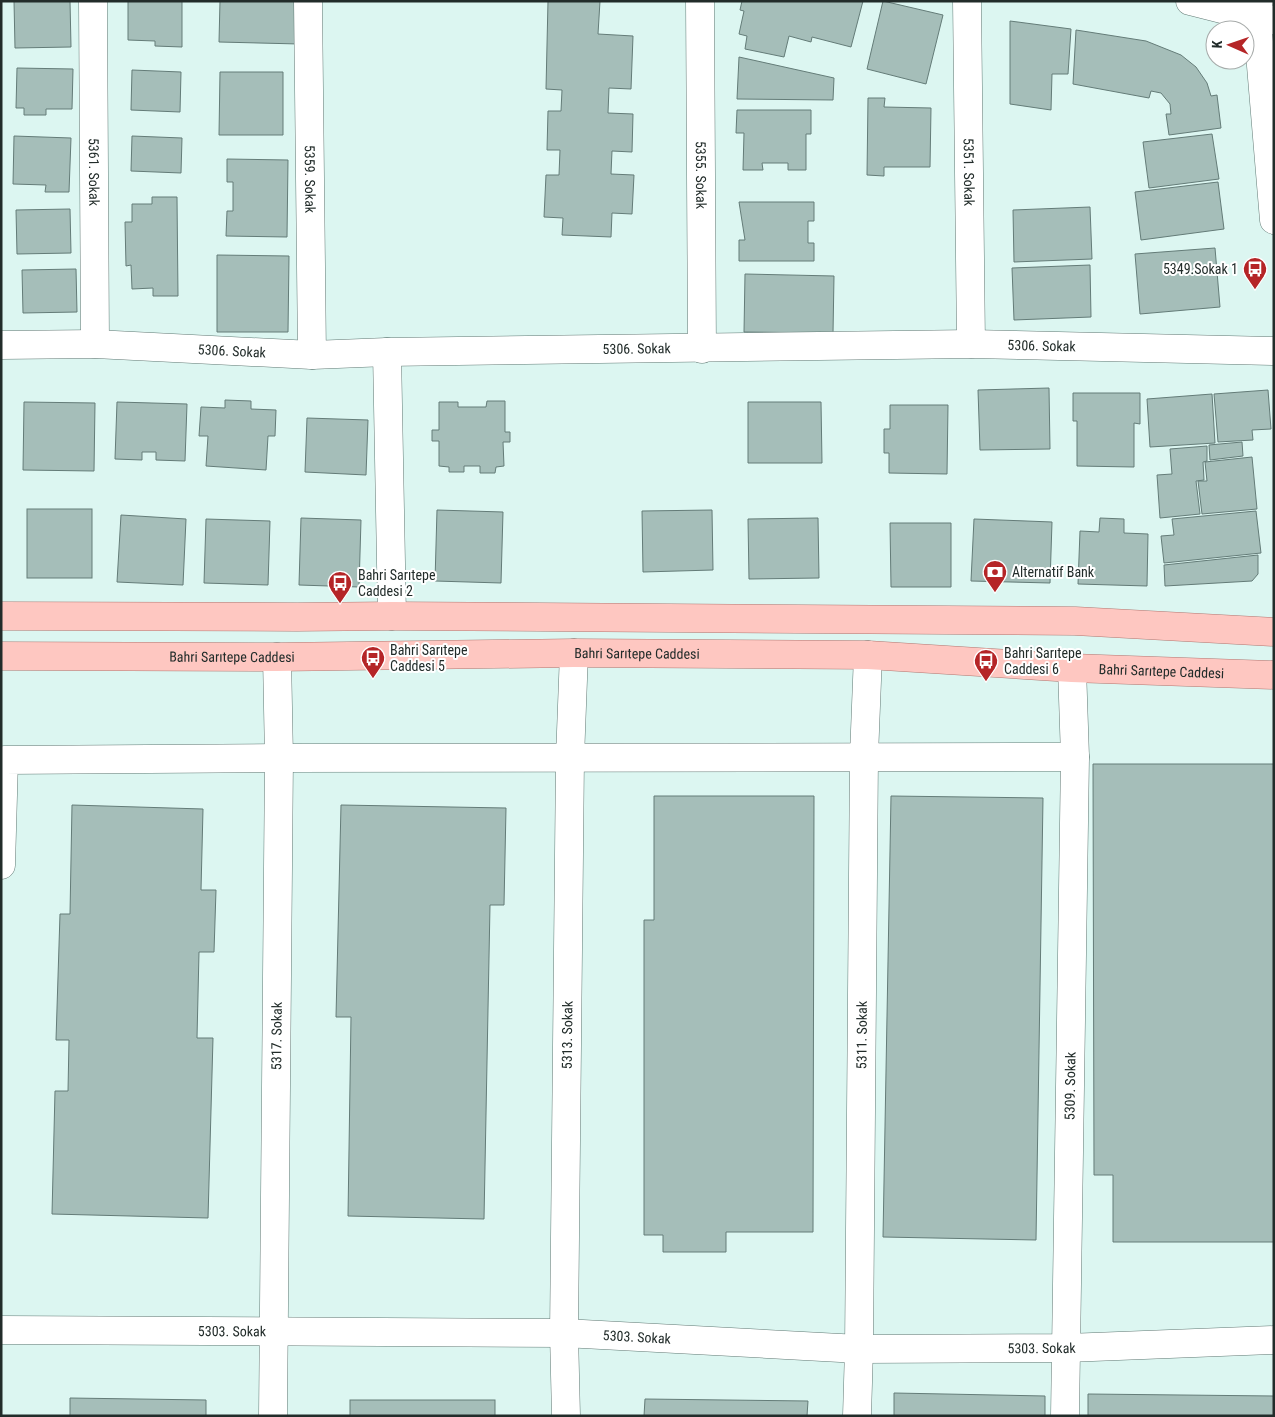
<svg xmlns="http://www.w3.org/2000/svg" width="1275" height="1417" font-family="'Roboto Condensed',sans-serif">
  <rect width="100%" height="100%" fill="#dcf6f1"/>
  <g fill="#a5beb9" stroke="#647c78">
    <path d="M14 1H70L71 47 15 48Z"/>
    <path d="M128 1H182V47L155 46V41L128 40Z"/>
    <path d="M220 1H300L299 44 219 42Z"/>
    <path d="M548 1H600L598 34 633 36 631 89 609 88 608 113 633 114 632 152 612 151 611 174 634 175 632 214 612 213 611 237 562 235 563 218 544 217 546 175H559L560 150H547L548 111H561L562 90 546 89Z"/>
    <path d="M742 1H863L851 47 812 37 811 42 789 36 784 57 745 49 747 36 739 34 744 11 740 10Z"/>
    <path d="M883 1 943 15 926 84 867 69Z"/>
    <path d="M1010 21 1071 29 1068 74H1052L1051 110 1010 104Z"/>
    <path d="M1076 30 1146 41 1181 55 1196 67 1207 83 1211 96 1217 95 1221 128 1169 135 1166 114H1171L1170 104 1161 93 1151 91 1149 98 1073 84Z"/>
    <path d="M739 57 834 78 833 100 737 99Z"/>
    <path d="M17 68 73 69 72 109H46V115H24V108H16Z"/>
    <path d="M132 70 181 72 180 112 131 110Z"/>
    <path d="M220 72H283V135H219Z"/>
    <path d="M868 98H885L884 107 931 108 930 167H884V176L867 175Z"/>
    <path d="M737 110H811V134H806V170H788V163H762L763 170H743L744 133H736Z"/>
    <path d="M1212 134 1219 179 1149 188 1143 142Z"/>
    <path d="M14 136 71 138 69 192H45L46 185 13 184Z"/>
    <path d="M132 136 182 138 181 173 131 171Z"/>
    <path d="M227 159 288 160 287 237 226 236 227 211H233V182H227Z"/>
    <path d="M1218 182 1224 229 1141 240 1135 192Z"/>
    <path d="M152 197H177L178 296H153V288L132 289 131 265 126 266 125 222H132V204H152Z"/>
    <path d="M739 202H814V221H808V243H814V261H739V240H745Z"/>
    <path d="M1090 207 1092 259 1014 262 1013 210Z"/>
    <path d="M70 209 71 253 17 254 16 210Z"/>
    <path d="M1215 248 1220 307 1140 314 1135 254Z"/>
    <path d="M217 255 289 256 288 332H217Z"/>
    <path d="M1090 265 1091 317 1014 320 1012 268Z"/>
    <path d="M76 269 77 312 23 313 22 270Z"/>
    <path d="M745 274 834 276 833 333 744 332Z"/>
    <path d="M1049 388 1050 449 980 450 978 390Z"/>
    <path d="M1268 390 1271 429 1252 430 1253 440 1218 442 1214 394Z"/>
    <path d="M1073 393H1140V424L1134 423V467L1077 466V421H1073Z"/>
    <path d="M1212 394 1215 443 1150 447 1147 399Z"/>
    <path d="M225 400 251 401V409L276 410 275 436H268L266 470 206 466 208 436H199L201 407 225 408Z"/>
    <path d="M487 401H505V432H510V442H503L504 466 496 467 495 473H480V466H464V472H449V467L439 466V441H432V430H439V402H458V407H486Z"/>
    <path d="M24 402 95 403 94 471 23 470Z"/>
    <path d="M117 402 187 404 185 461 156 460V452H142V460L115 459Z"/>
    <path d="M748 402H821L822 463H748Z"/>
    <path d="M890 405H948L947 474 889 473V453H884V429H890Z"/>
    <path d="M307 418 368 420 366 475 305 472Z"/>
    <path d="M1242 442 1243 456 1210 460 1209 445Z"/>
    <path d="M1207 446V461L1203 462 1204 480 1196 481 1200 514 1160 518 1157 475 1172 474 1170 449Z"/>
    <path d="M1252 457 1257 509 1202 514 1198 481H1207L1205 462Z"/>
    <rect x="27" y="509" width="65" height="69"/>
    <path d="M437 510 503 512 501 583 435 581Z"/>
    <path d="M712 510 713 570 643 572 642 511Z"/>
    <path d="M1256 511 1261 553 1164 563 1161 536 1174 535 1172 519Z"/>
    <path d="M121 515 186 519 183 585 117 582Z"/>
    <path d="M301 518 361 520 359 587 299 585Z"/>
    <path d="M818 518 819 578 749 579 748 519Z"/>
    <path d="M1100 518 1124 519V533L1148 534 1147 586 1078 584 1080 531 1099 532Z"/>
    <path d="M206 519 270 521 268 585 204 583Z"/>
    <path d="M974 519 1052 522 1050 583 971 581Z"/>
    <path d="M890 523H951V587H891Z"/>
    <path d="M1258 555V574L1252 581 1165 586 1164 565Z"/>
    <path d="M1093 764H1274V1242H1113V1175H1094Z"/>
    <path d="M654 796H814L813 1232H726V1252H663V1235H644V920H654Z"/>
    <path d="M891 796 1043 798 1036 1240 883 1237Z"/>
    <path d="M72 805 203 809 201 890H216L214 952H199L197 1038H213L208 1218 52 1214 55 1091H68L69 1040H56L60 914H70Z"/>
    <path d="M341 805 506 808 504 905H490L484 1219 348 1216 351 1017H336Z"/>
    <path d="M894 1393 1045 1396V1416H894Z"/>
    <path d="M1088 1394 1274 1396V1416H1088Z"/>
    <path d="M70 1398 206 1400V1416H70Z"/>
    <path d="M645 1399 808 1401 807 1416H644Z"/>
    <rect x="350" y="1400" width="145" height="16"/>
  </g>
  <g fill="none" stroke-linecap="round" stroke-linejoin="round">
    <g stroke="#627a75" stroke-width="29">
      <g id="minor">
        <path id="s1" d="M93 1 95 344"/>
        <path id="s2" d="M308 1 312 355"/>
        <path id="s3" d="M700 1 702 349"/>
        <path id="s4" d="M967 1 971 344"/>
        <path d="M1190 1 1257 18 1274 20"/>
        <path d="M1259 1 1257 18 1274 220"/>
        <path id="s5" d="M1 345 95 344 312 355 387 352 971 344 1274 351"/>
        <path d="M387 352 392 616"/>
        <path d="M1 865 4 760 279 758 1075 757"/>
        <path id="s6" d="M1 1330 564 1333 859 1349 1067 1348 1274 1340"/>
        <path id="s7" d="M273 1416 279 758 277 657"/>
        <path id="s8" d="M566 1416 564 1333 570 758 574 653"/>
        <path id="s9" d="M857 1416 859 1349 864 756 868 655"/>
        <path id="s10" d="M1065 1416 1075 757 1072 668"/>
      </g>
    </g>
    <g stroke="#b07872" stroke-width="29">
      <g id="major">
        <path d="M1 616 297 617 392 616 1075 621 1274 632"/>
        <path id="s11" d="M1 656 277 657 574 653 868 655 1072 668 1274 675"/>
      </g>
    </g>
    <use href="#minor" stroke="#fff" stroke-width="28"/>
    <use href="#major" stroke="#fec7c1" stroke-width="28"/>
  </g>
  <defs>
    <g id="bus-pin" transform="scale(1.25)"><path d="M0 17L-7.5 6A9.5 9.5 0 1 1 7.5 6Z" fill="#b52527" stroke="#fff"/><path d="M-5-6H5V4H4V6H2V4H-2V6H-4V4H-5ZM-3.5-4V0h7V-4ZM-3.5 1.2v1.5H-2V1.2ZM2 1.2v1.5H3.5V1.2Z" fill="#fff"/></g>
    <g id="bank-pin" transform="scale(1.25)"><path d="M0 17L-7.5 6A9.5 9.5 0 1 1 7.5 6Z" fill="#b52527" stroke="#fff"/><path d="M-6-4H6V4H-6ZM0-2.3a2.3 2.3 0 1 0 0 4.6a2.3 2.3 0 1 0 0-4.6Z" fill="#fff"/></g>
  </defs>
  <g fill-rule="evenodd">
    <use href="#bus-pin" x="1255" y="269"/>
    <use href="#bank-pin" x="995" y="572"/>
    <use href="#bus-pin" x="340" y="583"/>
    <use href="#bus-pin" x="373" y="658"/>
    <use href="#bus-pin" x="986" y="661"/>
  </g>
  <g text-anchor="middle" stroke-width="4" stroke-linejoin="round" paint-order="stroke">
    <g font-size="14" fill="#222c2a" stroke="#fff">
      <text dy="5" stroke="none"><textPath href="#s1" startOffset="171">5361. Sokak</textPath></text>
      <text dy="5" stroke="none"><textPath href="#s4" startOffset="171">5351. Sokak</textPath></text>
      <text dy="5" stroke="none"><textPath href="#s3" startOffset="174">5355. Sokak</textPath></text>
      <text dy="5" stroke="none"><textPath href="#s2" startOffset="178">5359. Sokak</textPath></text>
      <text dy="5" stroke="none"><textPath href="#s5" startOffset="1041">5306. Sokak</textPath></text>
      <text dy="5" stroke="none"><textPath href="#s5" startOffset="636">5306. Sokak</textPath></text>
      <text dy="5" stroke="none"><textPath href="#s5" startOffset="231">5306. Sokak</textPath></text>
      <text dy="5" stroke="none"><textPath href="#s11" startOffset="636">Bahri Sarıtepe Caddesi</textPath></text>
      <text dy="5" stroke="none"><textPath href="#s11" startOffset="231">Bahri Sarıtepe Caddesi</textPath></text>
      <text dy="5" stroke="none"><textPath href="#s11" startOffset="1161">Bahri Sarıtepe Caddesi</textPath></text>
      <text dy="5" stroke="none"><textPath href="#s8" startOffset="381">5313. Sokak</textPath></text>
      <text dy="5" stroke="none"><textPath href="#s9" startOffset="381">5311. Sokak</textPath></text>
      <text dy="5" stroke="none"><textPath href="#s7" startOffset="380">5317. Sokak</textPath></text>
      <text dy="5" stroke="none"><textPath href="#s10" startOffset="330">5309. Sokak</textPath></text>
      <text dy="5" stroke="none"><textPath href="#s6" startOffset="231">5303. Sokak</textPath></text>
      <text dy="5" stroke="none"><textPath href="#s6" startOffset="636">5303. Sokak</textPath></text>
      <text dy="5" stroke="none"><textPath href="#s6" startOffset="1041">5303. Sokak</textPath></text>
    </g>
    <g font-size="14" fill="#222c2a" stroke="#fff" text-anchor="start">
      <text x="1238" y="274" text-anchor="end">5349.Sokak 1</text>
      <text x="1012" y="577">Alternatif Bank</text>
      <text x="358" y="580">Bahri Sarıtepe<tspan x="358" dy="16">Caddesi 2</tspan></text>
      <text x="390" y="655">Bahri Sarıtepe<tspan x="390" dy="16">Caddesi 5</tspan></text>
      <text x="1004" y="658">Bahri Sarıtepe<tspan x="1004" dy="16">Caddesi 6</tspan></text>
    </g>
  </g>
  <rect width="1275" height="1417" fill="none" stroke="#222c2a" stroke-width="5"/>
  <g transform="translate(1230 45) rotate(272)"><circle r="24" fill="#ffffff" stroke="#a7abaa"/>
  <path d="M0-4L9 19L0 12L-9 19Z" fill="#b52527"/>
  <text y="-8" font-size="14" font-weight="bold" text-anchor="middle" fill="#222c2a">K</text>
  </g>
</svg>
